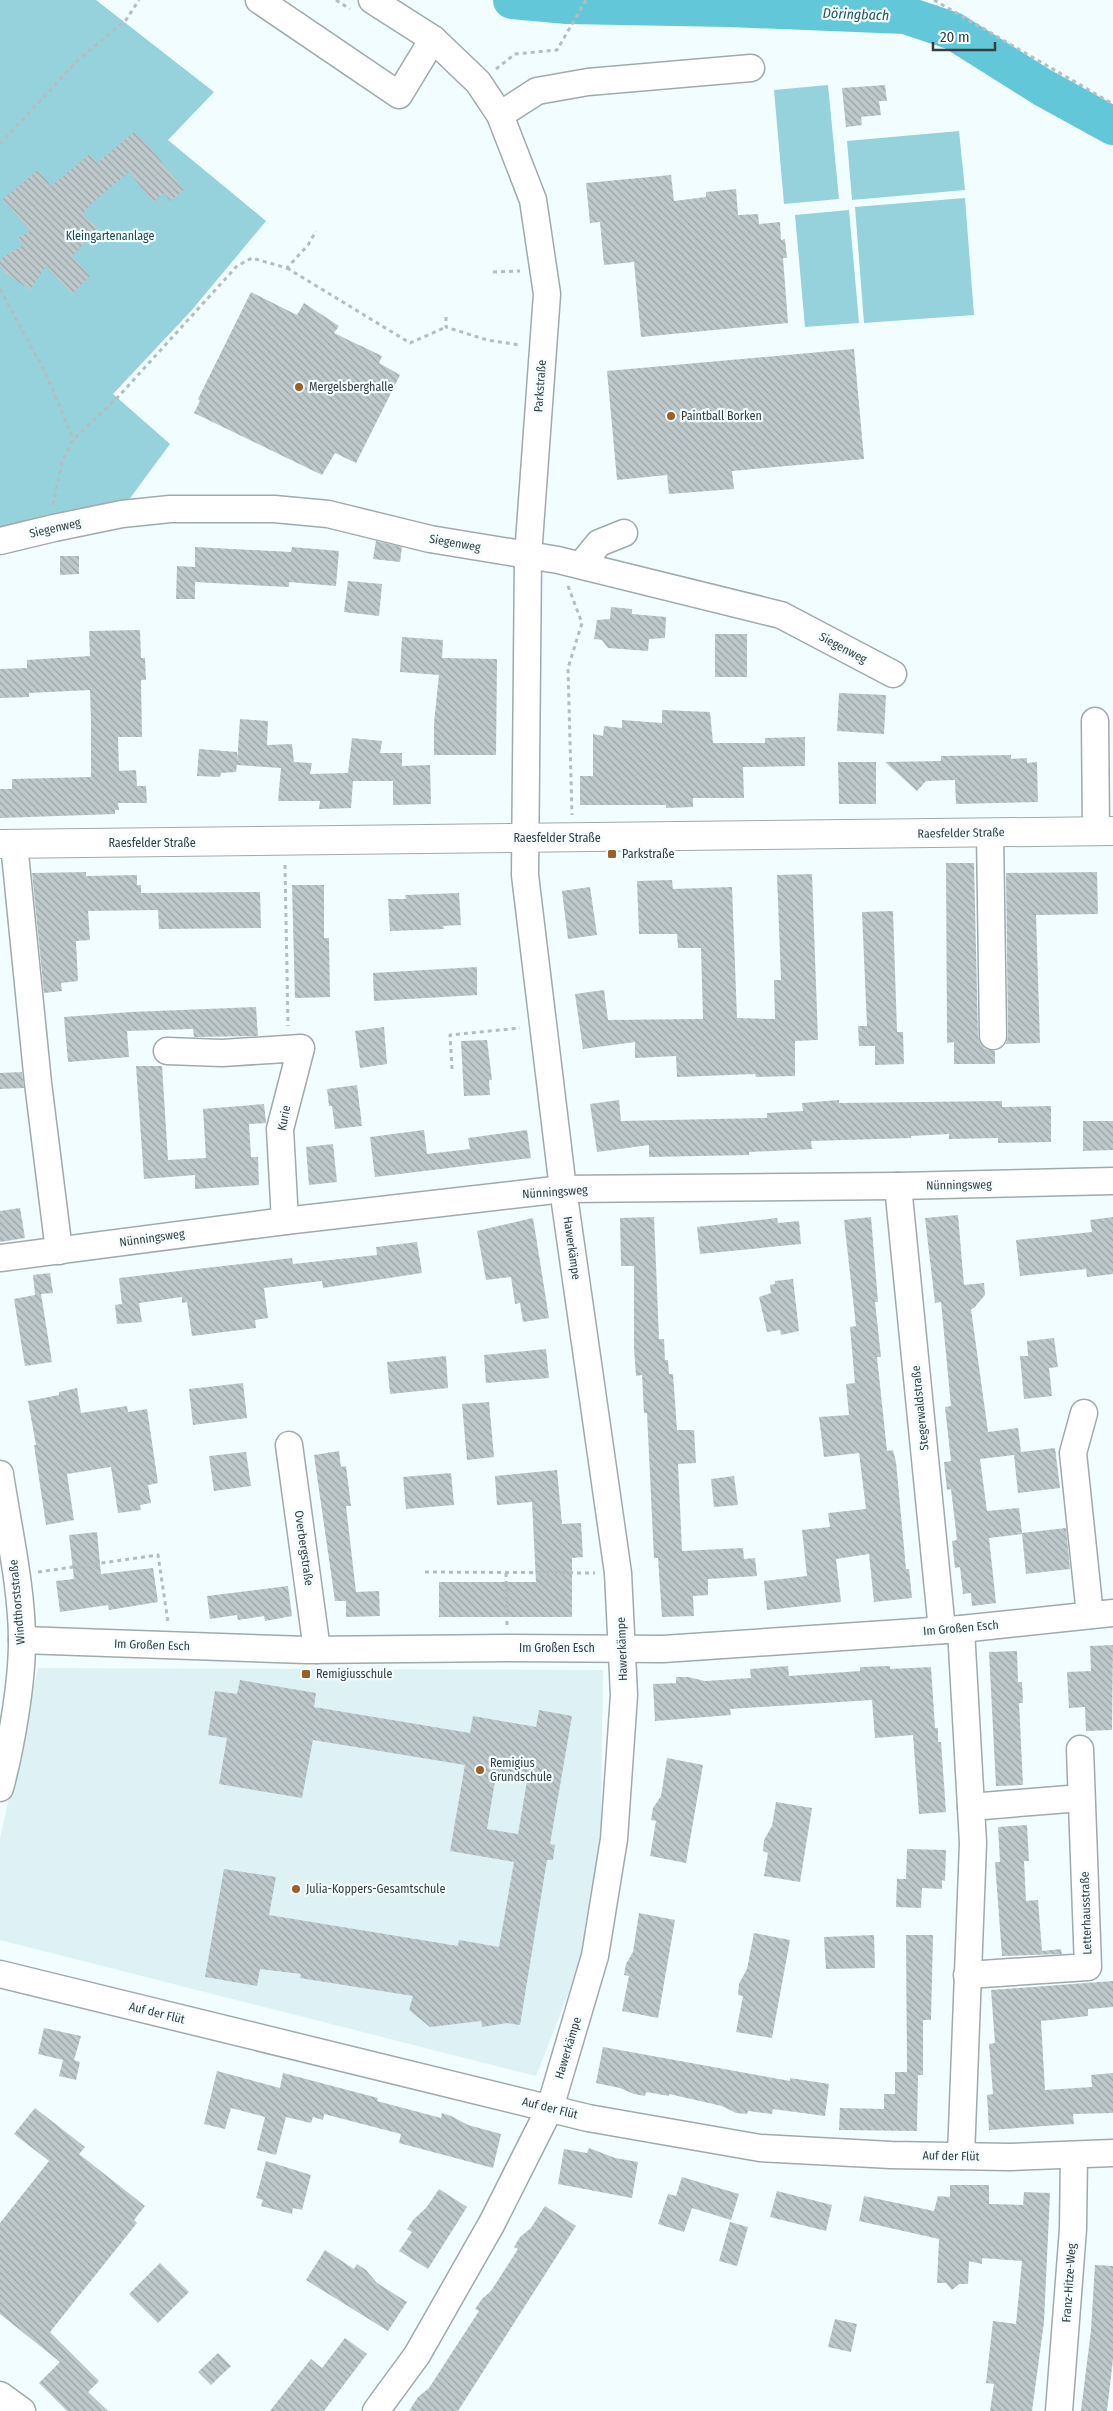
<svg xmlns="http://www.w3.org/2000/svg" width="1113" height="2411" font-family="'Fira Sans Condensed',sans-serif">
  <defs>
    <pattern id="building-back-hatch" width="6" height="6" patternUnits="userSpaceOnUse" patternTransform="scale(1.25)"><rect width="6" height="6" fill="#bec9cb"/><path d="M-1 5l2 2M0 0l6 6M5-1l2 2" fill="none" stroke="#9ba4a6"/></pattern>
  </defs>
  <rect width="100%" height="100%" fill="#f1fdff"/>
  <path fill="#def2f6" d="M38 1668 603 1670 601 1824 585 1951 536 2076 0 1940V1838Z"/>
  <g fill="#95d2dc">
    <path d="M0 0H96L214 92 168 140 266 221 191 311 113 394 170 444 125 505 0 535Z"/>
    <path d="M828 85 839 199 784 204 774 90Z"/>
    <path d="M959 131 965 190 852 200 847 141Z"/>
    <path d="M965 198 974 315 864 323 855 207Z"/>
    <path d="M849 210 859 323 805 327 795 215Z"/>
  </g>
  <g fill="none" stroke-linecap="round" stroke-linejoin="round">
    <path stroke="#62c8d9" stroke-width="38" d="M512 0 567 5 729 8 905 15 953 31 1042 87 1113 126"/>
  </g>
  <g fill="url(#building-back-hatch)" fill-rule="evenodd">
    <path d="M885 85 887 101H879L881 115 861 117 862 125 846 127 842 88Z"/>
    <path d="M134 132 150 147 184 190 170 201 164 193 153 202 129 172 91 204 83 214 99 229 72 256 90 276 72 294 46 266 30 290 5 273 0 266V259L23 245 18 238 30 231 3 199 38 170 51 186 90 154 97 163Z"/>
    <path d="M671 175 674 201 706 197V192L736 189 738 215 758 214 759 224 780 222 781 240 785 239 787 258H783L788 323 641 337 634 262 604 265 600 222 590 223 586 183Z"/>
    <path d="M251 292 297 315 304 303 339 326 334 333 382 356 379 363 400 375 356 463 335 453 322 475 194 413 200 401 198 399Z"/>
    <path d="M854 349 864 459 732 471 734 489 669 494 667 475 617 480 607 371Z"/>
    <path d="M376 541 402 547 400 562 373 559Z"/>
    <path d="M195 547 291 552 292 547 339 551 336 586 289 582V587L195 582V599H176L177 566 195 567Z"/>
    <path d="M60 556H79V574L60 575Z"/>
    <path d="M348 581 382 584 379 616 344 612Z"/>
    <path d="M611 607 632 609V614L666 617 665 638 649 639 648 651 608 648 602 640 594 639 597 620 610 619Z"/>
    <path d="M140 630 141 658H145L146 680H141L142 737H118L119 771 136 770 137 786H146L147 803H118L119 810H115V814L0 818V789H12V779L91 777V723L90 690 29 693V697L0 698V669L27 668V660L90 656 89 631Z"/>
    <rect x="715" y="634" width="32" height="43"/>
    <path d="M402 637 443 640 442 658 497 659 496 755H434V723L439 675 400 672Z"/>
    <path d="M839 693 886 695 884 734 837 731Z"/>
    <path d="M662 710 710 712 713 743H765V738L805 737V766L743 767 744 798H693V807L666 808V805H580V776H593V734L603 736 604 726 622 728V720L662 723Z"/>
    <path d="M240 719 268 721 267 745 292 744 294 762 312 763 310 774 348 773 352 738 382 741 380 753H402V766L430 765 431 804 393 805V781H353L351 808 319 809 320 801H278L281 768 237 765 236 772 221 773 220 777 197 776 199 749 237 752V762Z"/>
    <path d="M1011 755V759L1027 758V763L1037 762 1038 802 956 804 955 780 926 781 917 791 885 762 941 761V756Z"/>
    <path d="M838 762H876V804H839Z"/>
    <path d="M946 863H974L978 1036 980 1043 985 1049 995 1051V1064H954V1042L947 1043Z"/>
    <path d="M86 872V876L137 875V885H141V893L260 892 261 928 159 929 158 910 88 911 90 940 76 941 78 981 61 983 62 991 44 993 32 873Z"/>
    <path d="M1097 872 1098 914 1036 915 1040 1043 1006 1044 1008 1036 1006 873Z"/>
    <path d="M812 874 818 1040 795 1041V1076L756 1077 755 1074 677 1077 676 1056 635 1058V1042L583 1049 575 994 604 990 608 1020 703 1019 701 948H678L677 934H639L637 881 672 880 673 889 732 887 737 1018 775 1019 774 980H781L777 875Z"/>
    <path d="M292 885H324V938H329L330 997 295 998Z"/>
    <path d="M590 887 597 935 568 939 562 891Z"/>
    <path d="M459 893 461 925 443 926 444 929 390 931 388 899H406L405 895Z"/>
    <path d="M893 911 897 1032H903L904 1064 875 1065V1046H859L858 1026H867L862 912Z"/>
    <path d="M477 967V995L374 1001 373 973Z"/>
    <path d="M256 1007 258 1036 194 1037 193 1029 127 1031 129 1057 68 1062 64 1017 131 1012Z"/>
    <path d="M384 1027 387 1064 360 1068 355 1031Z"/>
    <path d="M487 1040 492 1080H489L490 1095 464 1096 461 1041Z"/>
    <path d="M136 1066H162L168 1160 206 1158 203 1109 264 1104 266 1123 249 1124 251 1157H258L259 1185 195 1189V1175L144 1179Z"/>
    <path d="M22 1072 24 1088 0 1089V1073Z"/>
    <path d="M357 1085 362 1126 335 1129 332 1106H329L327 1089Z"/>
    <path d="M619 1100 621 1121 767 1118V1113L803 1111 802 1103 839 1100V1103L1002 1101V1107L1051 1106V1142L998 1143V1138L949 1139V1134L911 1136V1138L811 1141 812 1149 749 1152V1155L649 1157V1145L597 1152 590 1104Z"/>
    <path d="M1083 1121H1113V1150L1083 1151Z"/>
    <path d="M424 1130 427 1154 470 1149 468 1138 527 1130 531 1158 375 1177 370 1137Z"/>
    <path d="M333 1144 337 1182 309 1185 306 1147Z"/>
    <path d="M20 1208 25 1238 0 1242V1211Z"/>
    <path d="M958 1215 964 1285 984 1283 985 1295 974 1308 971 1309 988 1432 1018 1428 1021 1452 1055 1448 1060 1488 1018 1493 1014 1455 980 1459 987 1511 1019 1508 1022 1533 1066 1528 1070 1569 1026 1574 1022 1534 989 1538 996 1603 972 1606 971 1593 963 1594 960 1567 955 1568 952 1541 957 1540 951 1489 947 1490 944 1462 951 1461 945 1407 951 1406 941 1302 935 1303 925 1218Z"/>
    <path d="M654 1217 659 1339H664L665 1360H668L669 1374H673L677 1430H694L696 1463 678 1464 682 1551 743 1548 744 1559 755 1558 757 1576 708 1579V1595L693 1596 694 1616 662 1617 658 1558H654L647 1413H644L642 1375 636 1376 634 1348V1266H621L620 1218Z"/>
    <path d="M871 1217 878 1302H875L881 1357H877L887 1451 893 1450 896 1462 906 1569H909L912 1598 874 1602 869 1554 836 1559 841 1602 767 1610 764 1581 807 1576 802 1530 830 1527 828 1513 866 1509 859 1453 824 1457 819 1417 849 1415 846 1384 855 1383 850 1327 856 1326 844 1220Z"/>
    <path d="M1113 1217V1274L1087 1277 1086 1269 1020 1276 1016 1240 1092 1232 1090 1220Z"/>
    <path d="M533 1218 549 1318 523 1322 520 1303 515 1304 511 1277 486 1280 477 1231Z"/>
    <path d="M777 1218 778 1223 799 1221 801 1244 700 1254 697 1227Z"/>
    <path d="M417 1242 422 1273 323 1288 322 1281 264 1288 268 1318 255 1320 256 1328 192 1336 187 1302 182 1303V1297L139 1303 142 1322 117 1324 115 1305 122 1304 119 1278 292 1258 293 1264 377 1255 376 1247Z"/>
    <path d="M50 1273 53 1293 41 1294 52 1362 25 1366 14 1299 35 1295 33 1275Z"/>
    <path d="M793 1279 799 1331 781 1335 780 1330 767 1332 759 1297 771 1293 770 1285 775 1284V1281Z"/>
    <path d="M1054 1338 1058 1367 1049 1368 1052 1396 1024 1399 1020 1356H1028L1027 1341Z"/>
    <path d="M546 1349 549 1378 486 1383 484 1355Z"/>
    <path d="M446 1356 448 1388 390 1394 387 1362Z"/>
    <path d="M243 1383 247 1418 193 1425 189 1389Z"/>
    <path d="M77 1388 81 1413 127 1406 128 1412 147 1409 158 1483 148 1485 151 1503 140 1505 141 1510 118 1513 111 1467 67 1474 74 1520 46 1525 34 1445H36L28 1401 59 1395V1392Z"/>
    <path d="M489 1402 494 1457 467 1460 462 1404Z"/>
    <path d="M339 1451 341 1467 346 1466 351 1506H346L356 1592 379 1591 380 1616 346 1617V1601H335L314 1455Z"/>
    <path d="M246 1452 251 1486 214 1491 209 1456Z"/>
    <path d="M557 1470 562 1524 581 1523 583 1557 572 1558V1617H439V1582H536L532 1502 497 1505 495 1476Z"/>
    <path d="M451 1473 454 1505 406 1509 403 1477Z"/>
    <path d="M734 1476 738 1505 714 1507 711 1479Z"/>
    <path d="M97 1532 101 1574 153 1568 158 1602 109 1610 108 1605 60 1612 56 1581 74 1579 69 1535Z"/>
    <path d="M288 1586 292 1616 265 1621 264 1616 238 1620 237 1615 210 1619 207 1596Z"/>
    <path d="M1113 1645 1112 1730 1086 1731 1085 1707 1069 1708 1067 1672 1091 1671 1090 1646Z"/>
    <path d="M1017 1651 1018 1682H1022L1023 1703H1019L1023 1785 996 1786 989 1652Z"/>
    <path d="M788 1666 789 1676 860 1671V1667L890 1666V1669L931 1667 935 1728H938V1742H941L946 1812 919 1814 913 1735 875 1738 872 1700 730 1709 731 1715 655 1721 653 1684 676 1683V1677H688L705 1681 751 1678 750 1669Z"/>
    <path d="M240 1680 316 1693 314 1707 470 1733 473 1716 536 1727 539 1710 572 1716 550 1844 555 1845 553 1860H547L520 2025 507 2023 482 2027 481 2021 430 2027 409 2010 413 1996 300 1978 301 1974 260 1969 257 1986 205 1977 224 1869 276 1877 269 1915 458 1946 459 1940 499 1947 514 1862 450 1851 465 1765 313 1740 302 1798 219 1784 227 1738 208 1735 215 1691 237 1694ZM496 1775 527 1781 518 1834 487 1829Z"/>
    <path d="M667 1758 703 1765 686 1863 650 1856 656 1821 651 1820 653 1808 661 1796Z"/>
    <path d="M776 1802 812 1808 800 1882 764 1876 768 1853 763 1851 764 1840 772 1826Z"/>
    <path d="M1027 1825 1029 1861H1024L1026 1901 1038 1900 1042 1951 1061 1949 1062 1954 1002 1956 995 1862H1000L998 1827Z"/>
    <path d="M907 1849 946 1850 945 1881 942 1880V1889L922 1888 921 1908 896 1907 897 1879H906Z"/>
    <path d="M639 1913 675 1920 658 2018 622 2011 629 1976 624 1975 626 1964 633 1952Z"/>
    <path d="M754 1933 790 1940 772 2038 736 2032 743 1996 738 1995 739 1984 747 1969Z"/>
    <path d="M874 1935 875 1968 826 1969 824 1937Z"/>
    <path d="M906 1935H933L931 2020H923V2075H918L917 2131 839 2130 840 2108 884 2109V2094H895V2072H907Z"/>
    <path d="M1113 1981V2007L1088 2009V2016L1041 2021 1045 2090 1092 2087 1091 2075 1113 2073V2113L1073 2114 1074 2124 989 2130 987 2095 993 2094 989 2044 995 2043 991 1990Z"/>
    <path d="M44 2028 81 2036 74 2060 80 2062 76 2080 59 2076 63 2060 38 2054Z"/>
    <path d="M603 2047 790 2081V2078L829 2084 825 2116 773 2109 772 2114 748 2111 747 2114 736 2113 722 2106 669 2094V2096L646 2092 645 2096 634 2094 620 2088 596 2083Z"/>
    <path d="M217 2071 280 2088 283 2073 378 2098 377 2101 441 2118 442 2113 451 2116 468 2125 501 2134 493 2168 399 2143 401 2134 324 2114 323 2120 313 2117 311 2123 286 2117 276 2155 257 2150 265 2117 231 2108 225 2129 204 2124Z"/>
    <path d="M35 2108 85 2147 79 2154 145 2206 134 2220 137 2223 50 2332 99 2381 88 2392 108 2411H67L39 2383 60 2362 0 2314V2223L49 2161 14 2134Z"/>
    <path d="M589 2148 615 2158 638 2162 632 2198 558 2184 564 2149 587 2153Z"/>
    <path d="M266 2161 311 2175 302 2210 293 2208 292 2214 261 2206 263 2200 256 2198Z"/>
    <path d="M682 2177 739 2194 731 2220 692 2208 684 2232 658 2224 668 2194 676 2196Z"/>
    <path d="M950 2185H989V2204L1023 2205 1024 2192 1050 2193 1044 2322 1032 2411H990L994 2384 986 2383 993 2321 1016 2324 1022 2261 982 2258V2264L969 2261 968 2284H959L952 2290 946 2283H937L939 2239 859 2221 864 2196 934 2211 938 2196 950 2197Z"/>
    <path d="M439 2189 467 2207 428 2269 399 2251 412 2232 407 2229 414 2219 426 2208Z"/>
    <path d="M777 2191 832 2205 826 2231 770 2217Z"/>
    <path d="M545 2206 576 2226 458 2411H409L418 2397 429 2388 479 2311 475 2309 482 2299 491 2291 518 2249 514 2247 520 2237 531 2228Z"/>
    <path d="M730 2222 748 2227 737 2266 719 2261Z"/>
    <path d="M325 2250 354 2269 357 2264 366 2270 377 2283 407 2302 388 2331 306 2280Z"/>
    <path d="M160 2263 189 2292 158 2323 129 2294Z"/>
    <path d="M1095 2265 1113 2266V2359L1107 2411H1081L1091 2330Z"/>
    <path d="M835 2319 857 2324 851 2352 828 2347Z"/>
    <path d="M345 2338 367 2354 324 2411H270L311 2359 322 2368Z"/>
    <path d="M218 2353 231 2366 211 2385 198 2372Z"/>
  </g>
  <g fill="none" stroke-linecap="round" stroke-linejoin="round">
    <g stroke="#9faaac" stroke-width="29">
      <g id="minor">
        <path d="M259 0 399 95 433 39"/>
        <path d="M372 0 433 39 478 82 500 115 533 200 547 294 528 556 525 875 563 1189 618 1573 624 1695 614 1839 595 1956 550 2108 492 2223 417 2355 376 2411"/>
        <path d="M500 115 537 91 588 82 751 68"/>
        <path d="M0 541 54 528 122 514 170 509H274L328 514 430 539 558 560 781 615 893 674"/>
        <path d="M581 565 599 543 624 533"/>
        <path d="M1095 721 1096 831"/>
        <path d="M990 833 993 1036"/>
        <path d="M14 844 38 1083 59 1251"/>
        <path d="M167 1051 222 1053 301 1048 280 1129 285 1221"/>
        <path d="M898 1186 942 1630"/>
        <path d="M0 1258 285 1221 563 1189 898 1186 1113 1181"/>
        <path d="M1084 1413 1073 1453 1090 1615"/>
        <path d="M289 1445 317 1650"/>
        <path d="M0 1474C8 1528 22 1587 22 1641 22 1684 11 1747 0 1788"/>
        <path d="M22 1640 306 1650 507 1648 663 1649 961 1629 1113 1613"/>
        <path d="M971 1807 1081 1798"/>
        <path d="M0 1974 588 2118 760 2148 891 2155 1010 2157 1113 2153"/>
        <path d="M967 1975 1088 1967 1080 1749"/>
        <path d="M961 2156 973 1843 961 1629"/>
        <path d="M0 2395 22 2411"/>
        <path d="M1059 2411 1073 2229 1074 2155"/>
      </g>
    </g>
    <g stroke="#9faaac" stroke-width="30">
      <path id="major" d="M0 844 1113 831"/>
    </g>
    <g stroke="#b4bdbf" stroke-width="3" stroke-dasharray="4 4" stroke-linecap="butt">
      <path d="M336 0 350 9"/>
      <path d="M934 0 1113 104"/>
      <path d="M496 69 515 54 557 50 586 0"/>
      <path d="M0 144 78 60 126 20 139 0"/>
      <path d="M287 268 410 343 446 327"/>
      <path d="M493 272 520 271"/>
      <path d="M0 289 47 376 73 439"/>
      <path d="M446 317V327L487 340 520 345"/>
      <path d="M53 505 62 462 73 440 118 397 237 266 252 258 287 268 308 245 316 231"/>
      <path d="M568 586 582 623 568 668 572 815"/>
      <path d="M285 865 288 1026"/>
      <path d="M452 1069 450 1035 520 1028"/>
      <path d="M38 1572 158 1555 168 1622"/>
      <path d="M425 1572 595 1573"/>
      <path d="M506 1573 507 1625"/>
    </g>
    <use href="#minor" stroke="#fff" stroke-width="26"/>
    <use href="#major" stroke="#fff" stroke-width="28"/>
  </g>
  <g fill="#9d5f25" stroke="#f1fdff" stroke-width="2">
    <circle cx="299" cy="387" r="5"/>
    <circle cx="671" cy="416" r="5"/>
    <rect x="607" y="849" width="10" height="10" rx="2.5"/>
    <rect x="301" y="1669" width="10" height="10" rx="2.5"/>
    <circle cx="480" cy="1770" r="5"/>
    <circle cx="296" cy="1889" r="5"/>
  </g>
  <g text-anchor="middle" stroke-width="4.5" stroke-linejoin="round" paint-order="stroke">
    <g font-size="12" fill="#1a484f" stroke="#f1fdff">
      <text x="110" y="240">Kleingartenanlage</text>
    </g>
    <g font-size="12" fill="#393d3e" stroke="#f1fdff">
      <text transform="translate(540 386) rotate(-86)" y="4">Parkstraße</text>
      <text transform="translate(55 528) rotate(-13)" y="4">Siegenweg</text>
      <text transform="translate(455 543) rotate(10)" y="4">Siegenweg</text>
      <text transform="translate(843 648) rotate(28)" y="4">Siegenweg</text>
      <text transform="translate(961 833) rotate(-1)" y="4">Raesfelder Straße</text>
      <text x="557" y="842">Raesfelder Straße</text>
      <text x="152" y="847">Raesfelder Straße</text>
      <text transform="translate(284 1118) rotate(-79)" y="4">Kurie</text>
      <text transform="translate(959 1185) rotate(-1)" y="4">Nünningsweg</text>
      <text transform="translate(555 1192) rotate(-4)" y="4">Nünningsweg</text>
      <text transform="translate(152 1238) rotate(-8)" y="4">Nünningsweg</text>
      <text transform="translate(572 1248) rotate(82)" y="4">Hawerkämpe</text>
      <text transform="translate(920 1408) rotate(-96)" y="4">Stegerwaldstraße</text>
      <text transform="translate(304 1548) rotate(82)" y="4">Overbergstraße</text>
      <text transform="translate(17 1602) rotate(-95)" y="4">Windthorststraße</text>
      <text transform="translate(961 1628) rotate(-5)" y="4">Im Großen Esch</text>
      <text transform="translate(152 1645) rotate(2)" y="4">Im Großen Esch</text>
      <text x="557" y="1652">Im Großen Esch</text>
      <text transform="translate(622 1649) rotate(-92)" y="4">Hawerkämpe</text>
      <text transform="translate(1086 1913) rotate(-92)" y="4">Letterhausstraße</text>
      <text transform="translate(157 2013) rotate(14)" y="4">Auf der Flüt</text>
      <text transform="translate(568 2048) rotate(-73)" y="4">Hawerkämpe</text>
      <text transform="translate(550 2108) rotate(14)" y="4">Auf der Flüt</text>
      <text transform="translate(951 2156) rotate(1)" y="4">Auf der Flüt</text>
      <text transform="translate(1069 2283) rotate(-86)" y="4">Franz-Hitze-Weg</text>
    </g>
    <g font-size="12" fill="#393d3e" stroke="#f1fdff" text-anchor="start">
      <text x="309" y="391">Mergelsberghalle</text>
      <text x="681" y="420">Paintball Borken</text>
      <text x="622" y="858">Parkstraße</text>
      <text x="316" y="1678">Remigiusschule</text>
      <text x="490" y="1767">Remigius<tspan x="490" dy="14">Grundschule</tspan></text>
      <text x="306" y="1893">Julia-Koppers-Gesamtschule</text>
    </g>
    <g font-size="14" font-style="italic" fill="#26535b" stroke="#f1fdff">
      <text transform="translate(856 14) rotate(2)" y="5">Döringbach</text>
    </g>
  </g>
  <path d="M933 42v8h62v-8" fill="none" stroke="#393d3e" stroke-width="2.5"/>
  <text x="940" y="42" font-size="15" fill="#393d3e" stroke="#f1fdff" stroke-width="4" paint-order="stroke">20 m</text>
</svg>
